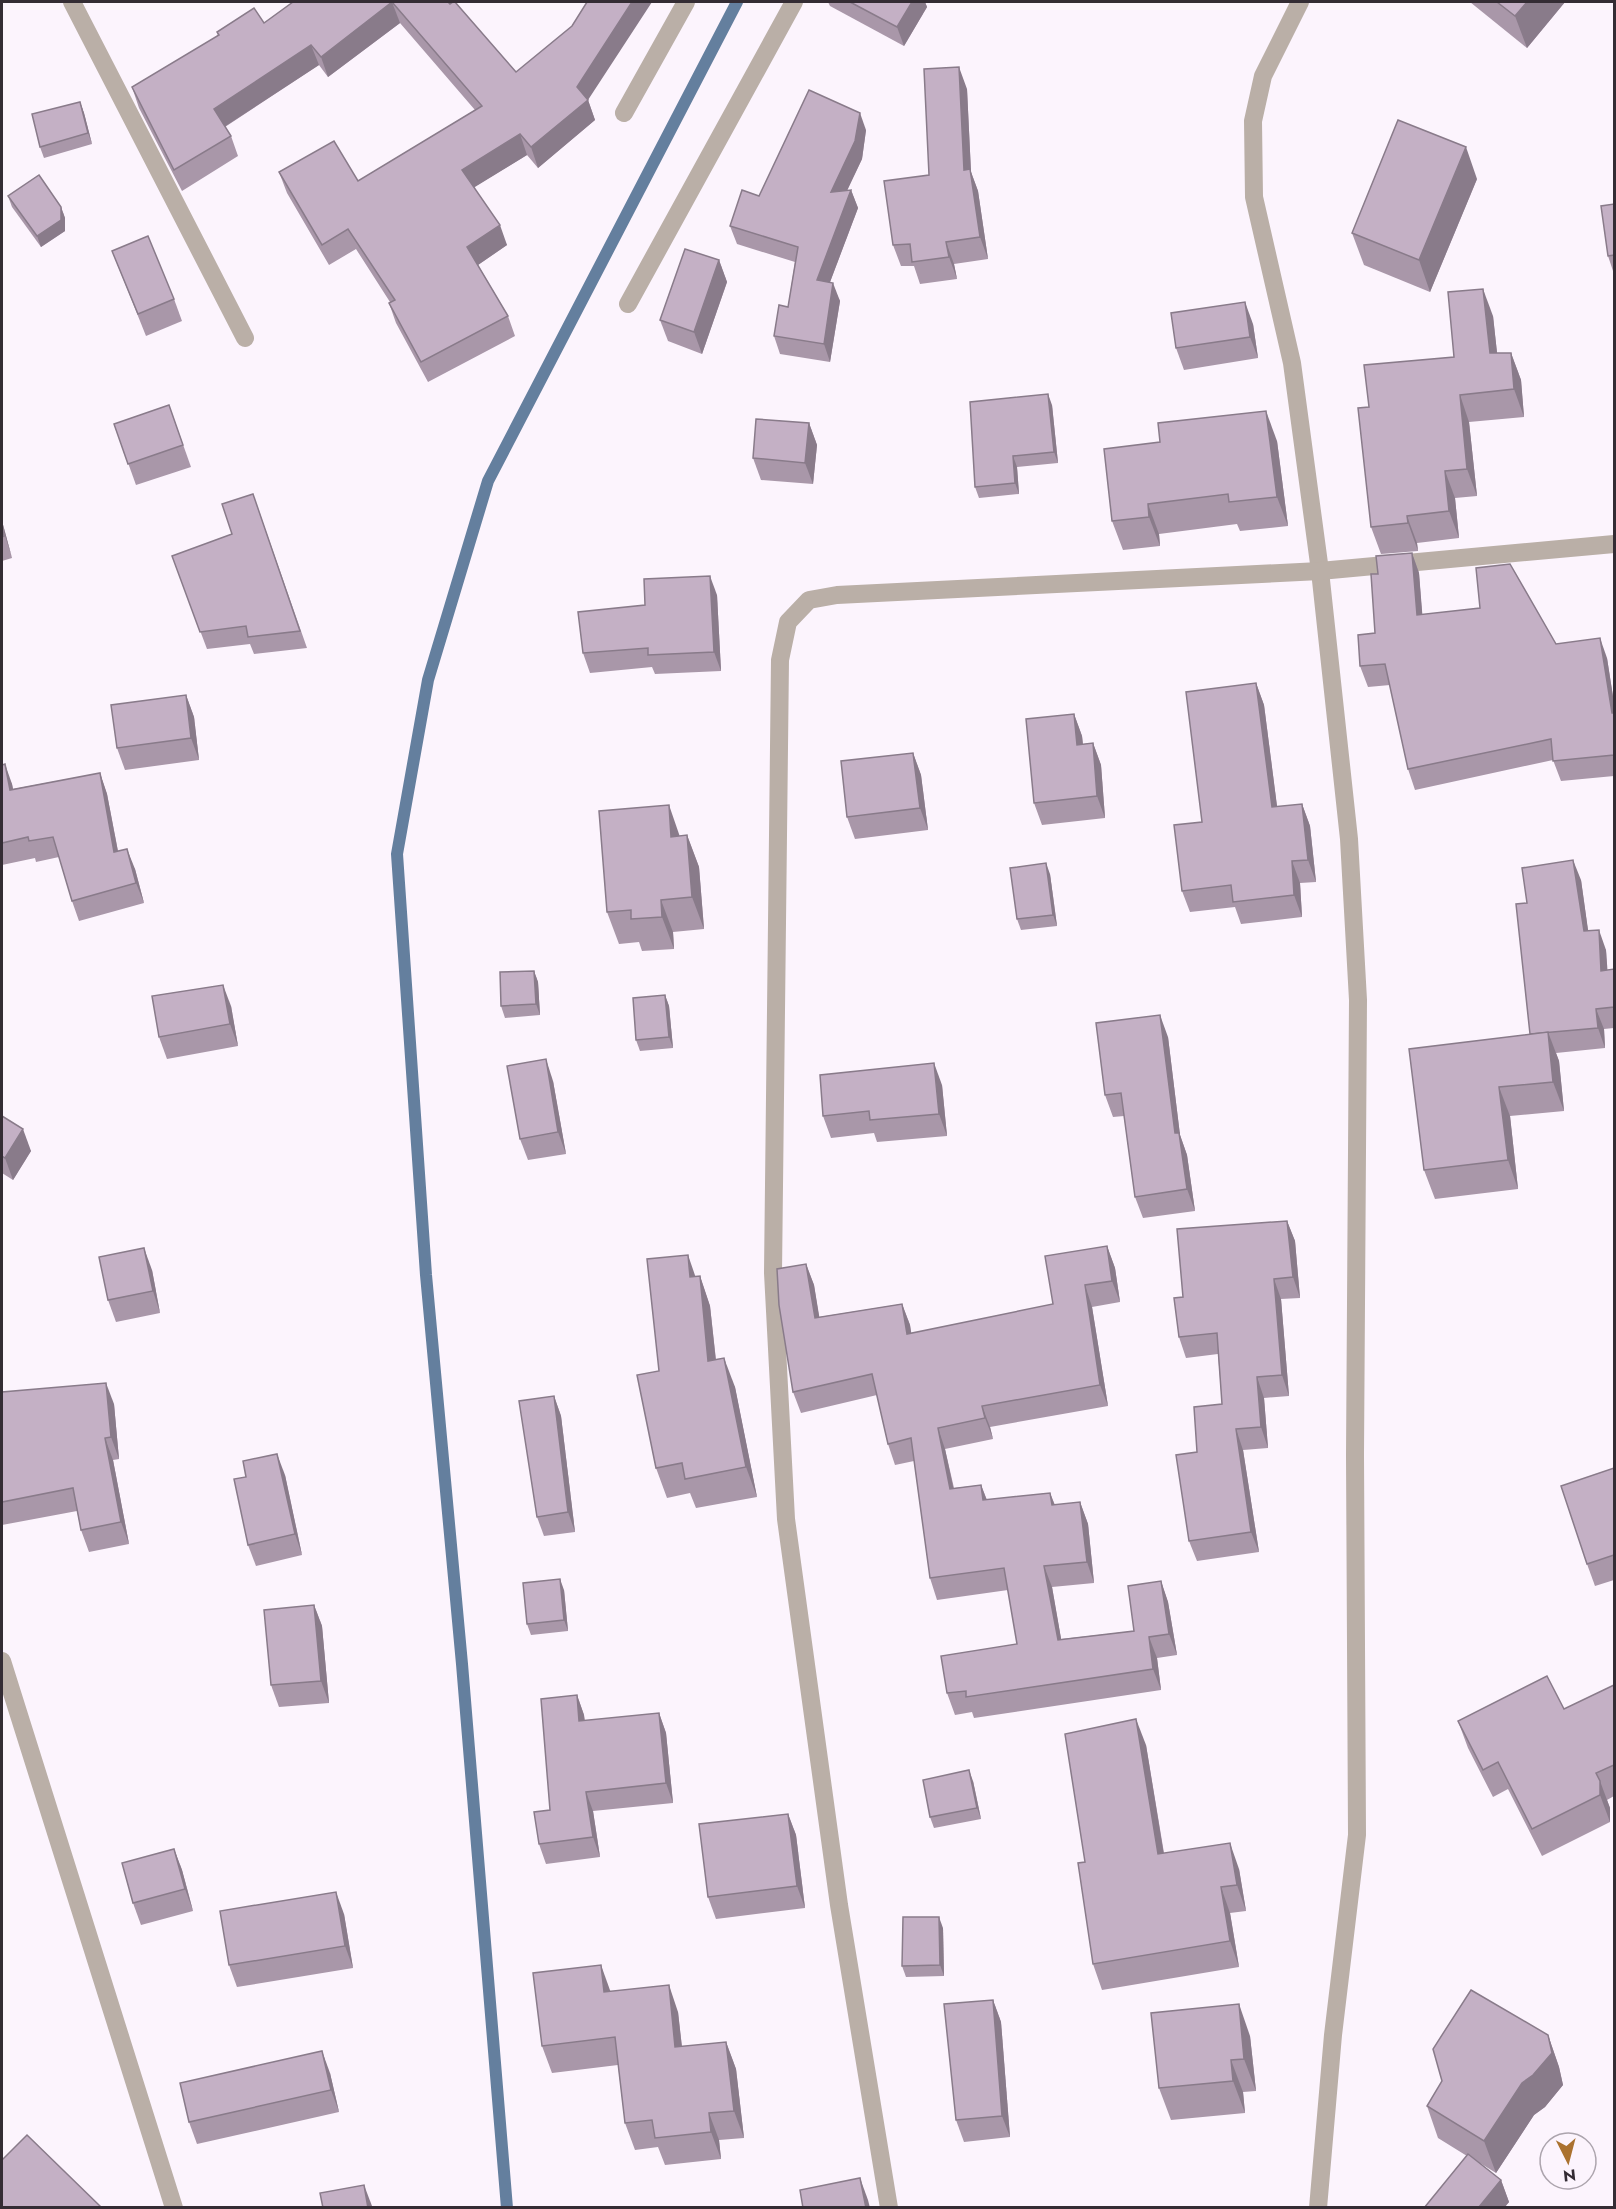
<svg xmlns="http://www.w3.org/2000/svg" width="1616" height="2209" font-family="Jost,sans-serif">
  <rect width="100%" height="100%" fill="#fcf4fd"/>
  <g fill="none" stroke-linecap="round" stroke-linejoin="round">
    <path stroke="#647f9e" stroke-width="12" d="M507 2208 462 1664 426 1275 397 854 428 680 488 481 737 2"/>
    <g stroke="#baafa7" stroke-width="18">
      <path d="M72 2 245 338"/>
      <path d="M1300 2 1263 76 1253 121 1254 197 1292 363 1320 571 1349 839 1358 1000 1355 1455 1357 1835 1333 2035 1318 2208"/>
      <path d="M624 113 686 2"/>
      <path d="M628 304 794 2"/>
      <path d="M2 1661 174 2208"/>
      <path d="M889 2208 839 1905 786 1519 773 1273 780 660 788 622 809 600 837 595 1320 571 1614 544"/>
    </g>
  </g>
  <g fill="#a997a9">
    <path d="M293 2H448L516 72 588 100 595 120 538 168 527 155 474 187 507 245 478 265 508 316 515 336 428 382 396 323 389 303 390 302 356 249 329 265 287 193 279 172 358 181 475 110 400 23 328 77 319 65 225 127 231 136 238 156 182 191 139 108 132 87 218 36 217 32 264 23Z"/>
    <path d="M828 2H925L927 7 904 46 830 6Z"/>
    <path d="M1470 2H1565L1527 48Z"/>
    <path d="M967 89 971 172 978 191 988 259 954 264 957 279 920 284 914 266H901L893 245 929 175Z"/>
    <path d="M80 102 84 113 92 144 44 158 40 147Z"/>
    <path d="M866 130 862 159 847 190H851L858 208 830 282 840 301 830 362 780 354 774 336 788 307 795 262 737 244 730 226 759 196Z"/>
    <path d="M1477 179 1430 292 1364 265 1352 233Z"/>
    <path d="M8 196 61 207 65 218V231L41 247 12 207Z"/>
    <path d="M1614 204V274L1608 256Z"/>
    <path d="M112 251 174 299 182 321 146 336Z"/>
    <path d="M719 260 727 282 702 354 668 341 660 320Z"/>
    <path d="M1493 316 1497 353H1511L1521 380 1524 417 1469 422 1477 496 1455 498 1459 538 1417 543 1418 551 1381 554 1371 527 1369 407 1454 357Z"/>
    <path d="M1253 324 1258 358 1184 370 1176 348Z"/>
    <path d="M169 405 191 467 136 485 114 424Z"/>
    <path d="M1052 405 1058 463 1017 467 1019 494 979 498 975 487Z"/>
    <path d="M809 423 817 445 813 484 761 480 753 458Z"/>
    <path d="M1277 441 1288 526 1240 531 1237 524 1159 534 1160 546 1123 550 1112 521Z"/>
    <path d="M253 494 307 648 254 654 250 644 207 649 172 556 232 534Z"/>
    <path d="M2 521 12 558 2 561Z"/>
    <path d="M1412 553 1419 573 1422 614 1556 644 1607 658 1614 703V776L1561 781 1553 760 1415 790 1408 769 1390 685 1368 687 1360 666 1375 633 1378 574Z"/>
    <path d="M717 595 721 671 655 674 652 667 590 673 583 653 645 605Z"/>
    <path d="M1256 683 1264 705 1277 807 1302 804 1310 826 1316 882 1300 883 1302 917 1241 924 1235 907 1190 912 1182 891 1202 822Z"/>
    <path d="M186 695 194 717 199 760 125 770 117 748Z"/>
    <path d="M1074 714 1082 736 1083 744 1093 743 1101 765 1105 818 1042 825 1034 803Z"/>
    <path d="M913 753 921 775 928 830 855 839 847 817Z"/>
    <path d="M2 765 12 784 13 789 100 773 107 794 118 851 135 869 144 903 79 921 72 901 59 857 36 862 35 858 2 865Z"/>
    <path d="M687 835 699 867 704 929 673 932 674 949 642 951 639 942 619 944 607 912 680 836Z"/>
    <path d="M1050 874 1057 926 1021 930 1017 919Z"/>
    <path d="M1581 880 1588 931 1606 950 1607 970 1614 969V1028L1604 1029 1605 1048 1556 1053 1559 1061 1564 1111 1510 1116 1518 1189 1435 1199 1424 1170 1530 1034 1527 903Z"/>
    <path d="M534 971 538 982 540 1015 505 1018 501 1006Z"/>
    <path d="M665 995 669 1006 673 1048 640 1051 636 1040Z"/>
    <path d="M231 1006 238 1046 167 1059 159 1037Z"/>
    <path d="M1168 1037 1180 1135 1187 1155 1195 1211 1143 1218 1135 1197 1124 1116 1113 1117 1105 1095Z"/>
    <path d="M553 1081 566 1154 528 1160 520 1139Z"/>
    <path d="M942 1085 947 1136 877 1142 874 1133 831 1138 823 1116Z"/>
    <path d="M2 1116 31 1151 13 1180 2 1173Z"/>
    <path d="M1287 1221 1295 1241 1300 1298 1281 1299 1289 1396 1264 1398 1268 1448 1243 1450 1259 1552 1197 1561 1189 1541 1197 1452 1222 1404 1218 1354 1186 1358 1179 1337 1183 1297Z"/>
    <path d="M1107 1246 1115 1268 1120 1302 1092 1307 1108 1406 990 1427 993 1439 945 1449 954 1488 981 1485 987 1500 1050 1493 1055 1505 1080 1502 1088 1524 1094 1583 1052 1587 1061 1639 1134 1631 1161 1581 1168 1602 1177 1655 1157 1658 1161 1690 974 1718 972 1712 955 1715 947 1693 1017 1644 1008 1590 937 1600 930 1578 914 1461 895 1465 888 1444 877 1395 801 1413 793 1392 806 1264 814 1285 819 1317 902 1304 910 1325 911 1334 1053 1304Z"/>
    <path d="M152 1270 160 1313 116 1322 108 1300Z"/>
    <path d="M700 1276 710 1306 716 1360 735 1387 757 1497 696 1508 690 1493 667 1498 656 1468 659 1371 696 1277Z"/>
    <path d="M2 1392 114 1404 119 1459 113 1460 129 1544 89 1552 81 1530 77 1511 2 1525Z"/>
    <path d="M554 1396 561 1416 575 1532 544 1536 537 1517Z"/>
    <path d="M1614 1468V1580L1595 1586 1587 1564Z"/>
    <path d="M285 1475 302 1555 256 1566 248 1545Z"/>
    <path d="M564 1590 568 1631 531 1635 527 1624Z"/>
    <path d="M314 1605 322 1626 329 1703 279 1707 271 1685Z"/>
    <path d="M1614 1685V1796L1607 1800 1610 1808V1822L1542 1856 1508 1789 1493 1797 1468 1748 1458 1721 1564 1709Z"/>
    <path d="M577 1695 584 1715 585 1721 659 1713 666 1733 673 1803 593 1811 600 1857 546 1864 539 1844 550 1810Z"/>
    <path d="M1146 1745 1164 1853 1239 1869 1246 1911 1230 1913 1239 1967 1102 1990 1093 1964 1085 1862Z"/>
    <path d="M973 1781 981 1819 934 1828 930 1817Z"/>
    <path d="M788 1814 796 1835 805 1908 716 1919 708 1897Z"/>
    <path d="M174 1849 182 1870 193 1911 141 1925 133 1903Z"/>
    <path d="M344 1914 353 1968 237 1987 229 1965Z"/>
    <path d="M943 1928 944 1976 906 1977 902 1966Z"/>
    <path d="M610 1991 678 2012 682 2047 726 2042 736 2069 744 2138 719 2140 721 2159 665 2165 658 2147 635 2150 625 2123 618 2065 552 2073 542 2046Z"/>
    <path d="M993 2000 1001 2022 1010 2137 964 2142 956 2120Z"/>
    <path d="M1548 2035 1559 2067 1563 2085 1545 2107 1534 2115 1496 2173 1480 2163 1501 2180 1509 2202 1504 2208H1424L1467 2156 1438 2138 1427 2106Z"/>
    <path d="M1250 2036 1256 2091 1243 2092 1245 2113 1171 2120 1159 2088Z"/>
    <path d="M330 2073 339 2112 197 2144 189 2122Z"/>
  </g>
  <g fill="#897b8a">
    <path d="M392 2 400 23 328 77 321 57Z"/>
    <path d="M632 2H652L588 100 595 120 538 168 531 147 577 87Z"/>
    <path d="M912 2H925L927 7 904 46 897 27Z"/>
    <path d="M1527 2H1565L1527 48 1515 16Z"/>
    <path d="M311 45 319 65 221 129 214 109Z"/>
    <path d="M959 67 967 89 971 172 978 191 988 259 980 237 964 170Z"/>
    <path d="M80 102 84 113 92 144 88 133Z"/>
    <path d="M860 113 866 130 862 159 838 210 831 192Z"/>
    <path d="M520 134 527 155 470 190 462 170Z"/>
    <path d="M1466 147 1477 179 1430 292 1419 260Z"/>
    <path d="M851 190 858 208 824 298 817 280Z"/>
    <path d="M61 207 65 218V231L41 247 37 236Z"/>
    <path d="M500 225 507 245 475 267 467 247Z"/>
    <path d="M946 242 954 264 957 279 949 257Z"/>
    <path d="M719 260 727 282 702 354 694 332Z"/>
    <path d="M833 283 840 301 830 362 824 344Z"/>
    <path d="M1483 289 1493 316 1500 380 1490 353Z"/>
    <path d="M1245 302 1253 324 1258 358 1250 337Z"/>
    <path d="M1511 353 1521 380 1524 417 1514 389Z"/>
    <path d="M1048 394 1052 405 1058 463 1054 452Z"/>
    <path d="M1460 395 1469 422 1477 496 1467 469Z"/>
    <path d="M1266 411 1277 441 1288 526 1277 497Z"/>
    <path d="M809 423 817 445 813 484 805 463Z"/>
    <path d="M1013 456 1017 467 1019 494 1015 483Z"/>
    <path d="M1445 471 1455 498 1459 538 1449 511Z"/>
    <path d="M1148 504 1159 534 1160 546 1149 517Z"/>
    <path d="M1407 516 1417 543 1418 551 1408 523Z"/>
    <path d="M2 521 12 558 2 526Z"/>
    <path d="M1412 553 1419 573 1424 635 1417 615Z"/>
    <path d="M710 576 717 595 721 671 714 652Z"/>
    <path d="M1600 638 1607 658 1614 703V720L1612 713Z"/>
    <path d="M1256 683 1264 705 1280 829 1272 807Z"/>
    <path d="M186 695 194 717 199 760 191 738Z"/>
    <path d="M1074 714 1082 736 1085 767 1077 745Z"/>
    <path d="M1093 743 1101 765 1105 818 1097 796Z"/>
    <path d="M913 753 921 775 928 830 920 808Z"/>
    <path d="M5 764 12 784 17 810 10 790Z"/>
    <path d="M100 773 107 794 122 873 114 852Z"/>
    <path d="M1302 804 1310 826 1316 882 1308 860Z"/>
    <path d="M669 805 680 837H671Z"/>
    <path d="M687 835 699 867 704 929 692 897Z"/>
    <path d="M127 849 135 869 144 903 136 883Z"/>
    <path d="M1573 860 1581 880 1591 951 1584 931Z"/>
    <path d="M1292 861 1300 883 1302 917 1294 895Z"/>
    <path d="M1046 863 1050 874 1057 926 1053 915Z"/>
    <path d="M661 900 673 932 674 949 662 917Z"/>
    <path d="M1599 930 1606 950 1609 991 1601 971Z"/>
    <path d="M534 971 538 982 540 1015 536 1004Z"/>
    <path d="M223 985 231 1006 238 1046 230 1024Z"/>
    <path d="M665 995 669 1006 673 1048 669 1037Z"/>
    <path d="M1596 1009 1604 1029 1605 1048 1598 1028Z"/>
    <path d="M1160 1015 1168 1037 1180 1135 1187 1155 1195 1211 1187 1189 1175 1133Z"/>
    <path d="M1548 1032 1559 1061 1564 1111 1553 1082Z"/>
    <path d="M546 1059 553 1081 566 1154 558 1132Z"/>
    <path d="M934 1063 942 1085 947 1136 939 1114Z"/>
    <path d="M1499 1087 1510 1116 1518 1189 1508 1160Z"/>
    <path d="M23 1129 31 1151 13 1180 5 1158Z"/>
    <path d="M1287 1221 1295 1241 1300 1298 1293 1277Z"/>
    <path d="M1107 1246 1115 1268 1120 1302 1112 1281Z"/>
    <path d="M144 1248 152 1270 160 1313 153 1291Z"/>
    <path d="M688 1255 698 1284 690 1277Z"/>
    <path d="M806 1264 814 1285 823 1339 815 1318Z"/>
    <path d="M700 1276 710 1306 719 1390 708 1361Z"/>
    <path d="M1274 1279 1281 1299 1289 1396 1282 1375Z"/>
    <path d="M1085 1285 1092 1307 1108 1406 1100 1385Z"/>
    <path d="M902 1304 910 1325 915 1356 907 1334Z"/>
    <path d="M724 1358 735 1387 757 1497 746 1467Z"/>
    <path d="M1257 1377 1264 1398 1268 1448 1261 1427Z"/>
    <path d="M106 1383 114 1404 119 1459 111 1437Z"/>
    <path d="M554 1396 561 1416 575 1532 568 1512Z"/>
    <path d="M982 1406 990 1427 993 1439 985 1418Z"/>
    <path d="M938 1428 945 1449 958 1510 950 1489Z"/>
    <path d="M1236 1429 1243 1450 1259 1552 1251 1532Z"/>
    <path d="M105 1438 113 1460 129 1544 121 1522Z"/>
    <path d="M277 1454 285 1475 302 1555 295 1534Z"/>
    <path d="M981 1485 989 1506 983 1500Z"/>
    <path d="M1050 1493 1058 1514 1052 1505Z"/>
    <path d="M1080 1502 1088 1524 1094 1583 1087 1562Z"/>
    <path d="M1044 1566 1052 1587 1065 1661 1058 1640Z"/>
    <path d="M560 1579 564 1590 568 1631 564 1620Z"/>
    <path d="M1161 1581 1168 1602 1177 1655 1169 1634Z"/>
    <path d="M314 1605 322 1626 329 1703 321 1681Z"/>
    <path d="M1149 1637 1157 1658 1161 1690 1153 1669Z"/>
    <path d="M577 1695 584 1715 586 1741 579 1721Z"/>
    <path d="M659 1713 666 1733 673 1803 666 1783Z"/>
    <path d="M1136 1719 1146 1745 1168 1880 1158 1854Z"/>
    <path d="M969 1770 973 1781 981 1819 977 1808Z"/>
    <path d="M1600 1781 1610 1808V1822L1600 1795Z"/>
    <path d="M586 1792 593 1811 600 1857 593 1837Z"/>
    <path d="M788 1814 796 1835 805 1908 797 1886Z"/>
    <path d="M1230 1843 1239 1869 1246 1911 1237 1885Z"/>
    <path d="M174 1849 182 1870 193 1911 185 1889Z"/>
    <path d="M1221 1887 1230 1913 1239 1967 1230 1941Z"/>
    <path d="M336 1892 344 1914 353 1968 345 1946Z"/>
    <path d="M939 1917 943 1928 944 1976 940 1965Z"/>
    <path d="M601 1965 611 1993 604 1992Z"/>
    <path d="M669 1985 678 2012 685 2075 675 2047Z"/>
    <path d="M993 2000 1001 2022 1010 2137 1002 2116Z"/>
    <path d="M1239 2004 1250 2036 1256 2091 1244 2059Z"/>
    <path d="M1548 2035 1559 2067 1563 2085 1545 2107 1534 2115 1496 2173 1484 2141 1522 2083Z"/>
    <path d="M726 2042 736 2069 744 2138 734 2111Z"/>
    <path d="M322 2051 330 2073 339 2112 331 2090Z"/>
    <path d="M1231 2060 1243 2092 1245 2113 1233 2081Z"/>
    <path d="M709 2113 719 2140 721 2159 711 2132Z"/>
    <path d="M860 2178 868 2200 870 2208H866Z"/>
    <path d="M1501 2180 1509 2202 1504 2208H1479V2207Z"/>
    <path d="M364 2185 372 2206V2208H368Z"/>
  </g>
  <g fill="#c4b0c5" stroke="#897b8a" stroke-width="1.5">
    <path d="M293 2H448L450 4 453 2H455L516 72 572 26 587 2H632L577 87 588 100 531 147 520 134 462 170 500 225 467 247 508 316 421 362 389 303 395 300 348 229 322 245 279 172 334 141 358 181 482 106 392 2 321 57 311 45 214 109 231 136 174 170 132 87 219 35 217 32 254 8 264 23Z"/>
    <path d="M850 2H912L897 27Z"/>
    <path d="M1497 2H1527L1515 16Z"/>
    <path d="M959 67 964 170 970 169 980 237 946 242 949 257 912 262 910 244 893 245 884 181 929 175 924 69Z"/>
    <path d="M809 90 860 113 855 141 831 192 851 190 817 280 833 283 824 344 774 336 779 305 788 307 798 247 730 226 742 190 759 196Z"/>
    <path d="M80 102 88 133 40 147 32 114Z"/>
    <path d="M1398 120 1466 147 1419 260 1352 233Z"/>
    <path d="M39 175 61 207V220L37 236 8 196Z"/>
    <path d="M1614 204V255L1608 256 1601 206Z"/>
    <path d="M148 236 174 299 138 314 112 251Z"/>
    <path d="M685 249 719 260 694 332 660 320Z"/>
    <path d="M1483 289 1490 353H1511L1514 389 1460 395 1467 469 1445 471 1449 511 1407 516 1408 523 1371 527 1358 408 1369 407 1364 365 1454 357 1448 292Z"/>
    <path d="M1245 302 1250 337 1176 348 1171 313Z"/>
    <path d="M1048 394 1054 452 1013 456 1015 483 975 487 970 402Z"/>
    <path d="M169 405 183 445 128 464 114 424Z"/>
    <path d="M1266 411 1277 497 1229 502 1228 494 1148 504 1149 517 1112 521 1104 449 1160 442 1158 423Z"/>
    <path d="M756 419 809 423 805 463 753 458Z"/>
    <path d="M253 494 300 631 248 637 246 626 200 632 172 556 232 534 222 504Z"/>
    <path d="M2 526 4 536 2 537Z"/>
    <path d="M1412 553 1417 615 1480 608 1476 568 1510 564 1556 644 1600 638 1612 713H1614V755L1553 761 1551 739 1408 769 1385 664 1360 666 1358 635 1375 633 1371 574H1378L1376 556Z"/>
    <path d="M710 576 714 652 648 655V648L583 653 578 612 645 605 644 579Z"/>
    <path d="M1256 683 1272 807 1302 804 1308 860 1292 861 1294 895 1233 902 1231 885 1182 891 1174 825 1202 822 1186 692Z"/>
    <path d="M186 695 191 738 117 748 111 705Z"/>
    <path d="M1074 714 1077 745 1093 743 1097 796 1034 803 1026 719Z"/>
    <path d="M913 753 920 808 847 817 841 761Z"/>
    <path d="M5 764 10 790 100 773 114 852 127 849 136 883 72 901 53 837 29 841 28 837 2 843V765Z"/>
    <path d="M669 805 671 837 687 835 692 897 661 900 662 917 631 919V910L607 912 599 811Z"/>
    <path d="M1573 860 1584 931 1599 930 1601 971 1614 969V1007L1596 1009 1598 1028 1530 1034 1516 904 1527 903 1522 868Z"/>
    <path d="M1046 863 1053 915 1017 919 1010 868Z"/>
    <path d="M534 971 536 1004 501 1006 500 972Z"/>
    <path d="M223 985 230 1024 159 1037 152 996Z"/>
    <path d="M665 995 669 1037 636 1040 633 998Z"/>
    <path d="M1160 1015 1175 1133H1179L1187 1189 1135 1197 1121 1093 1105 1095 1096 1023Z"/>
    <path d="M1548 1032 1553 1082 1499 1087 1508 1160 1424 1170 1409 1049Z"/>
    <path d="M546 1059 558 1132 520 1139 507 1066Z"/>
    <path d="M934 1063 939 1114 870 1120 869 1111 823 1116 820 1075Z"/>
    <path d="M2 1116 23 1129 5 1158 2 1156Z"/>
    <path d="M1287 1221 1293 1277 1274 1279 1282 1375 1257 1377 1261 1427 1236 1429 1251 1532 1189 1541 1176 1455 1197 1452 1194 1407 1222 1404 1217 1333 1179 1337 1174 1298 1183 1297 1177 1229Z"/>
    <path d="M1107 1246 1112 1281 1085 1285 1100 1385 982 1406 985 1418 938 1428 950 1489 981 1485 983 1500 1050 1493 1052 1505 1080 1502 1087 1562 1044 1566 1058 1640 1134 1631 1128 1586 1161 1581 1169 1634 1149 1637 1153 1669 966 1697V1691L947 1693 941 1656 1017 1644 1004 1568 930 1578 911 1438 888 1444 872 1374 793 1392 779 1305 777 1269 806 1264 815 1318 902 1304 907 1334 1053 1304 1045 1256Z"/>
    <path d="M144 1248 153 1291 108 1300 99 1257Z"/>
    <path d="M688 1255 690 1277 700 1276 708 1361 724 1358 746 1467 685 1479 682 1463 656 1468 637 1375 659 1371 647 1259Z"/>
    <path d="M106 1383 111 1437 105 1438 121 1522 81 1530 73 1488 2 1502V1392Z"/>
    <path d="M554 1396 568 1512 537 1517 519 1401Z"/>
    <path d="M277 1454 295 1534 248 1545 234 1479 246 1477 243 1461Z"/>
    <path d="M1614 1468V1555L1587 1564 1561 1486Z"/>
    <path d="M560 1579 564 1620 527 1624 523 1583Z"/>
    <path d="M314 1605 321 1681 271 1685 264 1610Z"/>
    <path d="M1547 1676 1564 1709 1614 1685V1765L1596 1773 1600 1781V1795L1532 1829 1498 1762 1483 1770 1458 1721Z"/>
    <path d="M577 1695 579 1721 659 1713 666 1783 586 1792 593 1837 539 1844 534 1812 550 1810 541 1699Z"/>
    <path d="M1136 1719 1158 1854 1230 1843 1237 1885 1221 1887 1230 1941 1093 1964 1078 1863 1085 1862 1065 1734Z"/>
    <path d="M969 1770 977 1808 930 1817 923 1780Z"/>
    <path d="M788 1814 797 1886 708 1897 699 1824Z"/>
    <path d="M174 1849 185 1889 133 1903 122 1863Z"/>
    <path d="M336 1892 345 1946 229 1965 220 1911Z"/>
    <path d="M903 1917H939L940 1965 902 1966Z"/>
    <path d="M601 1965 604 1992 669 1985 675 2047 726 2042 734 2111 709 2113 711 2132 655 2138 652 2120 625 2123 615 2037 542 2046 533 1973Z"/>
    <path d="M1471 1990 1548 2035 1552 2053 1533 2075 1522 2083 1484 2141 1427 2106 1442 2081 1433 2049Z"/>
    <path d="M993 2000 1002 2116 956 2120 944 2004Z"/>
    <path d="M1239 2004 1244 2059 1231 2060 1233 2081 1159 2088 1151 2013Z"/>
    <path d="M322 2051 331 2090 189 2122 180 2083Z"/>
    <path d="M27 2135 102 2208H2V2160Z"/>
    <path d="M1468 2154 1501 2180 1479 2207 1480 2208H1424Z"/>
    <path d="M860 2178 866 2208H803L800 2190Z"/>
    <path d="M364 2185 368 2208H323L320 2193Z"/>
  </g>
  <rect width="1616" height="2209" fill="none" stroke="#342c34" stroke-width="6"/>
  <g transform="translate(1568 2161) rotate(174)"><circle r="28" fill="#fcf4fd" stroke="#aca4ad" stroke-width="1.5"/>
  <path d="M0-4.5L10 22L0 15L-10 22Z" fill="#ab7230"/>
  <text y="-9" font-size="16" font-weight="bold" text-anchor="middle" fill="#342c34">N</text>
  </g>
</svg>
